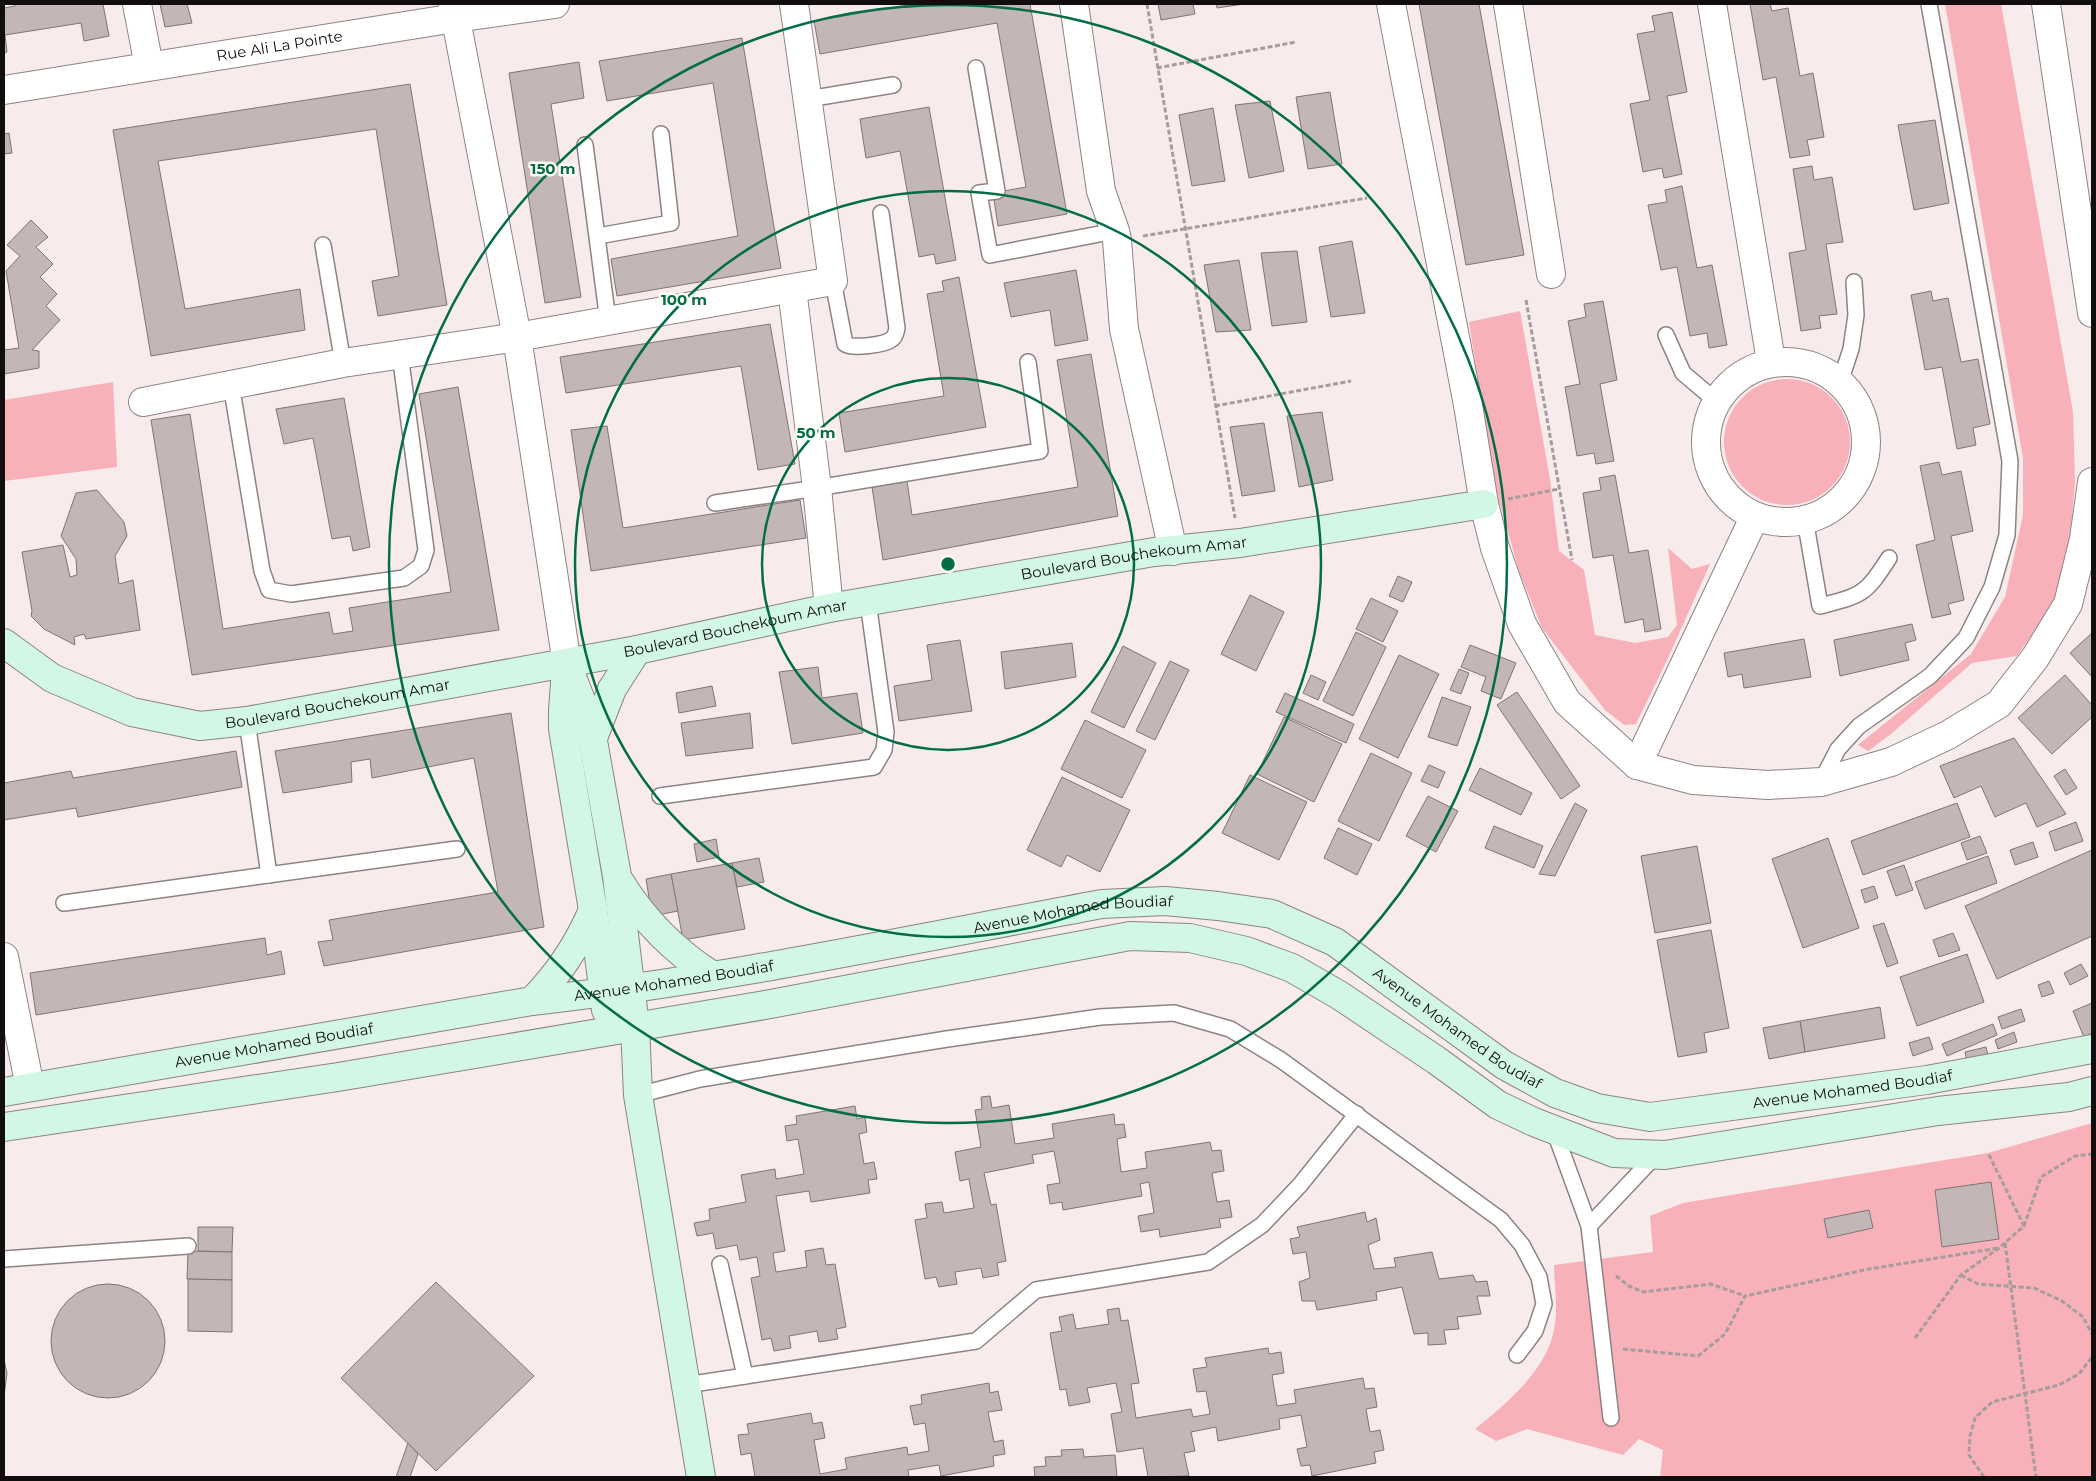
<svg xmlns="http://www.w3.org/2000/svg" width="2096" height="1481" font-family="Montserrat,sans-serif">
  <rect width="100%" height="100%" fill="#f7ebec"/>
  <g fill="#f8b1b8">
    <path d="M1945 4H2001L2073 412 2075 482 2070 542 2053 604 2017 656 1972 663 1891 734 1868 751 1858 745 1971 654 2005 597 2023 515V458Z"/>
    <path d="M1520 311 1550 479 1559 551 1584 570 1595 635 1635 643 1668 637 1677 625 1668 548 1692 569 1710 564 1669 656 1636 724 1624 725 1605 710 1542 628 1519 571 1494 483 1469 322Z"/>
    <circle cx="1787" cy="442" r="63"/>
    <path d="M113 382 117 467 4 481V400Z"/>
    <path d="M2092 1123V1477H1660L1663 1450 1639 1439 1623 1455 1527 1429 1496 1441 1475 1429C1507 1403 1551 1367 1555 1323 1558 1304 1554 1284 1554 1265L1653 1252 1650 1216 1683 1203 1988 1153Z"/>
  </g>
  <g fill="#c2b6b7" stroke="#807575">
    <path d="M15 4H103L109 36 84 41 81 23 5 35 7 52 4 53V8L15 6Z"/>
    <path d="M160 4H187L192 23 165 27Z"/>
    <path d="M914 4H1030L1067 214 998 226 993 193 1026 187 997 23 820 54 814 21Z"/>
    <path d="M1158 4H1193L1195 14 1161 20Z"/>
    <path d="M1216 4H1244L1217 8Z"/>
    <path d="M1419 4H1479L1524 255 1466 265Z"/>
    <path d="M1750 4H1770L1772 11 1788 8 1800 76 1813 73 1824 137 1807 140 1810 155 1790 158 1776 77 1763 80Z"/>
    <path d="M1672 12 1687 92 1667 96 1682 174 1664 178 1662 168 1643 172 1630 104 1650 100 1637 34 1655 31 1652 16Z"/>
    <path d="M742 38 781 268 617 296 611 259 738 236 713 83 607 101 599 61Z"/>
    <path d="M579 62 584 98 551 104 581 297 545 303 509 73Z"/>
    <path d="M410 84 447 305 378 316 372 281 399 276 376 129 158 161 185 309 300 289 305 330 151 356 113 130Z"/>
    <path d="M1330 92 1342 164 1308 169 1296 97Z"/>
    <path d="M1270 101 1284 171 1249 178 1235 105Z"/>
    <path d="M929 107 956 260 936 264 934 254 919 257 900 151 866 158 860 119Z"/>
    <path d="M1213 108 1225 181 1192 186 1179 115Z"/>
    <path d="M1935 120 1949 203 1914 210 1898 125Z"/>
    <path d="M9 133 12 153 4 154V134Z"/>
    <path d="M1812 166 1814 180 1832 177 1843 242 1826 244 1837 314 1819 316 1821 328 1801 331 1789 253 1806 250 1793 169Z"/>
    <path d="M1682 186 1697 268 1712 265 1727 345 1709 348 1707 333 1690 336 1677 267 1661 270 1648 205 1667 202 1665 190Z"/>
    <path d="M31 220 48 237 36 247 53 264 40 277 57 294 46 306 60 320 32 350 39 351V368L4 374V350L19 348 6 271 20 256 7 245Z"/>
    <path d="M1352 241 1365 313 1331 317 1319 247Z"/>
    <path d="M1297 251 1307 322 1272 326 1261 253Z"/>
    <path d="M1239 260 1251 330 1216 332 1204 265Z"/>
    <path d="M1076 270 1088 340 1055 346 1050 310 1011 317 1004 283Z"/>
    <path d="M959 277 986 427 845 452 839 413 944 396 927 294 944 291 942 281Z"/>
    <path d="M1931 291 1933 301 1948 298 1961 362 1978 359 1990 424 1973 428 1976 445 1957 449 1942 367 1925 370 1911 295Z"/>
    <path d="M1603 301 1617 380 1600 384 1614 461 1596 464 1594 453 1577 456 1565 387 1580 384 1568 321 1586 317 1584 304Z"/>
    <path d="M770 324 795 464 758 470 741 366 566 393 560 357Z"/>
    <path d="M1091 354 1118 516 883 560 872 487 907 481 912 515 1078 487 1057 360Z"/>
    <path d="M458 387 499 630 192 675 151 420 190 414 223 629 329 612 333 634 353 631 349 608 451 592 419 394Z"/>
    <path d="M344 398 370 547 353 551 350 536 332 539 313 438 284 444 276 409Z"/>
    <path d="M1322 412 1333 480 1299 487 1287 416Z"/>
    <path d="M1264 423 1275 491 1242 496 1230 427Z"/>
    <path d="M607 426 623 528 800 500 806 538 591 571 571 430Z"/>
    <path d="M1939 462 1942 475 1961 471 1973 531 1951 536 1964 600 1948 604 1951 614 1932 618 1916 545 1935 540 1920 466Z"/>
    <path d="M1615 475 1629 553 1648 550 1661 629 1645 632 1643 619 1625 623 1613 555 1593 558 1583 493 1601 490 1599 478Z"/>
    <path d="M97 490 124 522 127 536 115 556 119 584 133 580 140 630 86 639 84 634 74 637 75 645 44 629 31 616 32 611 22 552 63 545 70 577 77 575 76 559 61 536 76 493Z"/>
    <path d="M1398 576 1412 582 1403 602 1389 596Z"/>
    <path d="M1250 595 1284 612 1256 671 1221 654Z"/>
    <path d="M1371 598 1398 611 1383 642 1356 629Z"/>
    <path d="M1912 624 1916 640 1905 643 1909 660 1840 676 1834 640Z"/>
    <path d="M1356 632 1386 647 1353 716 1323 701Z"/>
    <path d="M2092 633V677L2070 653Z"/>
    <path d="M1804 639 1811 677 1744 688 1742 674 1728 677 1724 653Z"/>
    <path d="M960 640 972 711 899 721 894 686 932 680 927 645Z"/>
    <path d="M1072 643 1076 677 1005 689 1001 652Z"/>
    <path d="M1470 645 1516 663 1501 699 1481 691 1486 677 1461 667Z"/>
    <path d="M1123 646 1156 663 1124 728 1091 712Z"/>
    <path d="M1399 655 1439 674 1398 758 1359 739Z"/>
    <path d="M1170 661 1189 670 1155 740 1136 731Z"/>
    <path d="M818 667 822 698 857 693 863 733 792 744 779 672Z"/>
    <path d="M1459 669 1469 673 1461 694 1450 690Z"/>
    <path d="M1311 675 1326 682 1318 700 1303 693Z"/>
    <path d="M2065 675 2092 705V717L2052 754 2018 718Z"/>
    <path d="M712 686 716 706 679 713 676 693Z"/>
    <path d="M1517 692 1580 786 1561 799 1497 705Z"/>
    <path d="M1285 693 1354 724 1346 743 1276 712Z"/>
    <path d="M1442 697 1471 707 1457 746 1428 737Z"/>
    <path d="M511 713 544 927 324 966 318 942 333 940 329 920 498 892 474 758 372 778 370 759 351 762 352 782 283 793 275 751Z"/>
    <path d="M750 713 753 748 686 756 681 723Z"/>
    <path d="M1284 717 1342 744 1314 802 1257 774Z"/>
    <path d="M1085 720 1146 750 1122 798 1061 769Z"/>
    <path d="M2014 738 2066 814 2037 827 2026 803 1995 817 1981 786 1954 798 1940 766Z"/>
    <path d="M236 751 242 787 78 817 76 808 4 820V783L71 771 73 778Z"/>
    <path d="M1371 753 1412 773 1379 841 1338 821Z"/>
    <path d="M1429 765 1445 772 1438 788 1421 781Z"/>
    <path d="M1480 768 1532 793 1521 815 1469 790Z"/>
    <path d="M2065 769 2077 788 2066 795 2054 776Z"/>
    <path d="M1250 775 1307 802 1279 860 1222 833Z"/>
    <path d="M1062 777 1130 810 1100 872 1067 855 1061 867 1027 850Z"/>
    <path d="M1428 796 1458 811 1436 852 1406 836Z"/>
    <path d="M1575 803 1587 810 1555 876 1539 874Z"/>
    <path d="M1957 803 1970 837 1863 875 1851 841Z"/>
    <path d="M2076 822 2083 841 2055 851 2049 832Z"/>
    <path d="M1494 826 1543 846 1534 868 1485 848Z"/>
    <path d="M1338 828 1372 844 1357 875 1324 858Z"/>
    <path d="M1980 836 1987 853 1967 860 1961 843Z"/>
    <path d="M1828 838 1859 928 1803 948 1772 859Z"/>
    <path d="M716 839 719 857 697 862 694 844Z"/>
    <path d="M2033 842 2038 857 2015 865 2010 850Z"/>
    <path d="M1697 846 1711 923 1655 933 1641 856Z"/>
    <path d="M2092 850V936L1997 979 1965 906Z"/>
    <path d="M1988 856 1997 883 1925 909 1915 882Z"/>
    <path d="M759 858 764 882 737 887 732 863Z"/>
    <path d="M732 863 745 929 683 940 671 874Z"/>
    <path d="M1904 865 1913 890 1896 896 1887 871Z"/>
    <path d="M671 874 678 911 652 916 646 879Z"/>
    <path d="M1874 886 1878 898 1865 903 1861 890Z"/>
    <path d="M1884 923 1898 963 1887 967 1873 926Z"/>
    <path d="M1711 930 1729 1028 1704 1033 1707 1052 1678 1057 1657 940Z"/>
    <path d="M1953 933 1960 950 1939 957 1933 940Z"/>
    <path d="M265 938 267 955 281 951 285 974 36 1015 30 973Z"/>
    <path d="M1967 954 1984 1002 1917 1026 1900 977Z"/>
    <path d="M2081 964 2088 976 2070 985 2064 973Z"/>
    <path d="M2049 981 2054 993 2042 997 2038 985Z"/>
    <path d="M2092 1003V1033L2084 1037 2073 1011Z"/>
    <path d="M1880 1007 1885 1038 1805 1052 1800 1021Z"/>
    <path d="M2021 1009 2025 1021 2002 1029 1998 1017Z"/>
    <path d="M1800 1021 1805 1052 1769 1059 1763 1028Z"/>
    <path d="M1993 1024 1997 1035 1947 1056 1942 1044Z"/>
    <path d="M2014 1032 2017 1042 1998 1049 1995 1040Z"/>
    <path d="M1929 1037 1933 1049 1913 1056 1909 1043Z"/>
    <path d="M1986 1047 1988 1056 1967 1061 1965 1052Z"/>
    <path d="M990 1096 992 1108 1009 1105 1015 1144 1054 1138 1052 1124 1114 1114 1115 1125 1124 1124 1126 1137 1117 1139 1121 1172 1147 1168 1145 1152 1210 1142 1212 1151 1221 1150 1224 1171 1212 1173 1217 1202 1229 1200 1232 1217 1219 1219 1221 1227 1160 1237 1159 1229 1141 1232 1138 1216 1154 1213 1149 1182 1140 1184 1142 1196 1063 1210 1062 1202 1050 1204 1047 1185 1060 1183 1054 1151 1032 1155 1034 1163 984 1173 991 1205 996 1204 1006 1261 997 1263 999 1275 983 1278 981 1268 955 1272 957 1284 939 1287 936 1277 925 1279 915 1220 927 1218 925 1204 942 1202 944 1213 974 1208 969 1179 960 1181 955 1152 981 1147 975 1110 982 1109 981 1097Z"/>
    <path d="M855 1106 857 1119 865 1117 867 1132 859 1134 864 1164 874 1162 877 1179 868 1180 870 1193 811 1202 809 1191 776 1196 785 1251 773 1253 776 1272 807 1267 805 1251 823 1248 826 1265 835 1264 846 1327 836 1329 838 1339 819 1342 817 1331 789 1336 791 1348 774 1351 771 1338 762 1340 751 1278 760 1276 757 1257 740 1260 737 1245 716 1249 713 1233 697 1236 694 1223 710 1220 709 1209 746 1202 741 1175 775 1169 776 1179 804 1174 798 1139 787 1141 785 1126 797 1124 796 1116Z"/>
    <path d="M1991 1182 1999 1239 1942 1247 1935 1190Z"/>
    <path d="M1869 1210 1873 1228 1828 1238 1824 1219Z"/>
    <path d="M1365 1212 1367 1222 1376 1218 1380 1240 1368 1245 1374 1269 1396 1267 1394 1258 1432 1252 1439 1279 1473 1275 1476 1282 1487 1281 1490 1296H1477L1481 1314 1457 1317 1459 1329 1444 1330 1446 1344 1428 1345V1333L1414 1334 1402 1287 1376 1292 1377 1300 1317 1310 1315 1301H1302L1299 1282 1310 1278 1306 1252 1293 1254 1290 1239 1300 1237 1297 1227Z"/>
    <path d="M198 1227H233L232 1252 198 1251Z"/>
    <path d="M188 1251 232 1252V1280L187 1279Z"/>
    <path d="M188 1279 232 1280V1332L188 1331Z"/>
    <path d="M436 1282 534 1376 436 1471 341 1378Z"/>
    <circle cx="108" cy="1341" r="57"/>
    <path d="M1119 1308 1121 1321 1128 1320 1139 1383 1131 1384 1136 1418 1191 1409 1193 1417 1210 1414 1206 1391 1197 1392 1193 1369 1207 1367 1205 1358 1268 1348 1269 1354 1281 1352 1284 1373 1272 1375 1277 1406 1296 1403 1294 1390 1363 1378 1365 1389 1374 1388 1377 1407 1366 1409 1370 1432 1380 1430 1384 1450 1374 1452 1376 1463 1312 1476 1310 1465 1301 1466 1297 1449 1307 1447 1301 1415 1279 1419 1280 1429 1218 1441 1216 1427 1191 1432 1195 1451 1184 1453 1189 1476 1148 1477 1143 1448 1117 1452 1111 1414 1122 1412 1116 1383 1087 1388 1090 1402 1069 1406 1066 1389 1060 1390 1050 1333 1062 1331 1059 1317 1073 1314 1076 1329 1109 1324 1107 1310Z"/>
    <path d="M4 1360 7 1373 4 1396Z"/>
    <path d="M989 1383 990 1393 998 1391 1002 1410 988 1412 994 1442 1003 1440 1005 1454 993 1456 994 1466 941 1476 939 1465 908 1470 909 1477H755L751 1453 741 1455 738 1435 749 1434 747 1424 811 1413 813 1424 822 1422 825 1438 814 1440 820 1474 847 1469 845 1458 907 1447 908 1455 929 1451 925 1423 914 1425 910 1406 922 1404 921 1395Z"/>
    <path d="M408 1443 418 1454 410 1477H396Z"/>
    <path d="M1083 1449 1084 1457 1115 1455 1117 1477H1035L1034 1467 1046 1466 1045 1457 1062 1456 1061 1450Z"/>
  </g>
  <g fill="none" stroke-linecap="round" stroke-linejoin="round">
    <g stroke="#8e8384" stroke-width="18">
      <g id="lane">
        <path d="M976 68 997 191 979 193 990 255 1115 231"/>
        <path d="M808 99 893 85"/>
        <path d="M585 145 608 321"/>
        <path d="M598 236 671 223 661 134"/>
        <path d="M323 245 343 363"/>
        <path d="M833 281 845 344C852 349 885 345 892 339 896 336 896 332 897 328L881 213"/>
        <path d="M1666 335 1683 373 1716 401"/>
        <path d="M1840 382 1851 349 1856 315 1854 282"/>
        <path d="M231 384 262 571 269 590 291 594 404 578 421 566 426 550 400 354"/>
        <path d="M715 503 817 488 1040 451 1028 362"/>
        <path d="M1805 519 1820 606C1863 595 1865 595 1889 558"/>
        <path d="M247 721 269 875"/>
        <path d="M1821 782 1838 749 1859 726 1930 676 1966 638 1992 587 2007 535 2010 461 1929 4"/>
        <path d="M660 796 874 767 884 750 886 732 868 602"/>
        <path d="M64 903 457 849"/>
        <path d="M638 1095 700 1079 947 1039 1100 1017 1174 1013 1230 1029 1281 1060 1501 1220 1522 1245 1539 1277 1544 1304 1535 1331 1517 1355"/>
        <path d="M1554 1130 1589 1226 1611 1418"/>
        <path d="M1589 1226 1656 1155"/>
        <path d="M4 1259 188 1246"/>
        <path d="M720 1264 745 1376"/>
        <path d="M686 1385 976 1341 1036 1290 1208 1262 1262 1225 1300 1185 1357 1114"/>
      </g>
    </g>
    <g stroke="#8e8384" stroke-width="30">
      <g id="street">
        <path d="M137 4 149 66"/>
        <path d="M453 4 517 337 567 664"/>
        <path d="M1074 4 1101 191 1115 231 1117 240 1124 329 1173 551"/>
        <path d="M1391 4 1468 405 1484 504 1495 548 1522 624 1567 702 1637 765 1693 780 1768 785 1821 782 1891 762 1948 735 1999 704 2035 658 2068 604 2084 539 2092 482"/>
        <path d="M1508 4 1551 274"/>
        <path d="M1712 4 1771 361"/>
        <path d="M2046 4 2092 313"/>
        <path id="s1" d="M4 90 455 18 555 4"/>
        <path d="M792 289 817 488 829 608"/>
        <circle cx="1786" cy="442" r="80"/>
        <path d="M143 402 343 363 517 337 833 281 794 4"/>
        <path d="M1637 765 1754 518"/>
        <path d="M4 957 30 1087"/>
      </g>
    </g>
    <g stroke="#8e8384" stroke-width="30">
      <g id="secondary">
        <path id="s2" d="M4 643 52 678 132 712 200 726 247 721 637 650 829 608 1154 552 1240 543 1484 504"/>
        <path d="M567 664 590 724 617 876 635 1026 638 1095 701 1477"/>
        <path d="M566 669 563 710V729L593 910 606 1010"/>
        <path d="M593 738 612 689 637 650"/>
        <path d="M620 882C644 921 674 951 713 976"/>
        <path d="M532 1001C559 974 578 945 593 910"/>
        <path id="s3" d="M4 1092 532 1001C723 980 913 939 1102 904L1165 901 1218 906 1272 914 1335 942 1504 1065 1555 1093 1597 1108 1650 1117 1927 1080 2092 1049"/>
        <path d="M4 1127 338 1077 765 1005 1130 936 1190 938 1246 951 1292 968 1339 995 1436 1060 1498 1105 1534 1122 1614 1153 1665 1155 1938 1111 2069 1097 2092 1091"/>
      </g>
    </g>
    <g stroke="#a59c9d" stroke-width="3" stroke-dasharray="5 2.5" stroke-linecap="butt">
      <path d="M1147 4 1235 518"/>
      <path d="M1157 68 1296 42"/>
      <path d="M1143 236 1367 198"/>
      <path d="M1526 300 1572 560"/>
      <path d="M1215 406 1351 381"/>
      <path d="M1508 499 1559 489"/>
      <path d="M2024 1226 2041 1177 2075 1156 2092 1154"/>
      <path d="M2005 1243 2036 1477"/>
      <path d="M1961 1275 1978 1284 2034 1288 2062 1301 2083 1317 2092 1334"/>
      <path d="M1616 1276 1629 1286 1643 1292 1711 1284 1745 1296"/>
      <path d="M1915 1338 1961 1275 1999 1248 2024 1226 1988 1153"/>
      <path d="M1623 1349 1698 1356 1725 1334 1745 1296 1869 1269 1999 1248"/>
      <path d="M1984 1477 1969 1455 1970 1436 1975 1418 1992 1402 2059 1385 2079 1374 2092 1357"/>
    </g>
    <use href="#lane" stroke="#fff" stroke-width="15"/>
    <use href="#street" stroke="#fff" stroke-width="28"/>
    <use href="#secondary" stroke="#d2f8e5" stroke-width="28"/>
  </g>
  <g fill="none" stroke="#036e45" stroke-width="2.5">
    <circle cx="948" cy="564" r="186"/>
    <circle cx="948" cy="564" r="373"/>
    <circle cx="948" cy="564" r="559"/>
  </g>
  <g text-anchor="middle" stroke-width="5" stroke-linejoin="round" paint-order="stroke">
    <g font-size="15" fill="#120e0f" stroke="#fffafa">
      <text dy="5" stroke="none"><textPath href="#s1" startOffset="279">Rue Ali La Pointe</textPath></text>
      <text dy="5" stroke="none"><textPath href="#s2" startOffset="1165">Boulevard Bouchekoum Amar</textPath></text>
      <text dy="5" stroke="none"><textPath href="#s2" startOffset="760">Boulevard Bouchekoum Amar</textPath></text>
      <text dy="5" stroke="none"><textPath href="#s2" startOffset="355">Boulevard Bouchekoum Amar</textPath></text>
      <text dy="5" stroke="none"><textPath href="#s3" startOffset="1084">Avenue Mohamed Boudiaf</textPath></text>
      <text dy="5" stroke="none"><textPath href="#s3" startOffset="679">Avenue Mohamed Boudiaf</textPath></text>
      <text dy="5" stroke="none"><textPath href="#s3" startOffset="1504">Avenue Mohamed Boudiaf</textPath></text>
      <text dy="5" stroke="none"><textPath href="#s3" startOffset="274">Avenue Mohamed Boudiaf</textPath></text>
      <text dy="5" stroke="none"><textPath href="#s3" startOffset="1924">Avenue Mohamed Boudiaf</textPath></text>
    </g>
  </g>
  <circle cx="948" cy="564" r="8" fill="#036e45" stroke="#fffafa" stroke-width="2.5"/>
  <g font-size="15" text-anchor="middle" font-weight="bold" fill="#036e45" stroke="#fffafa" stroke-width="5" stroke-linejoin="round" paint-order="stroke">
    <text x="553" y="174">150 m</text>
    <text x="684" y="305">100 m</text>
    <text x="816" y="438">50 m</text>
  </g>
  <rect width="2096" height="1481" fill="none" stroke="#120e0f" stroke-width="10"/>
</svg>
